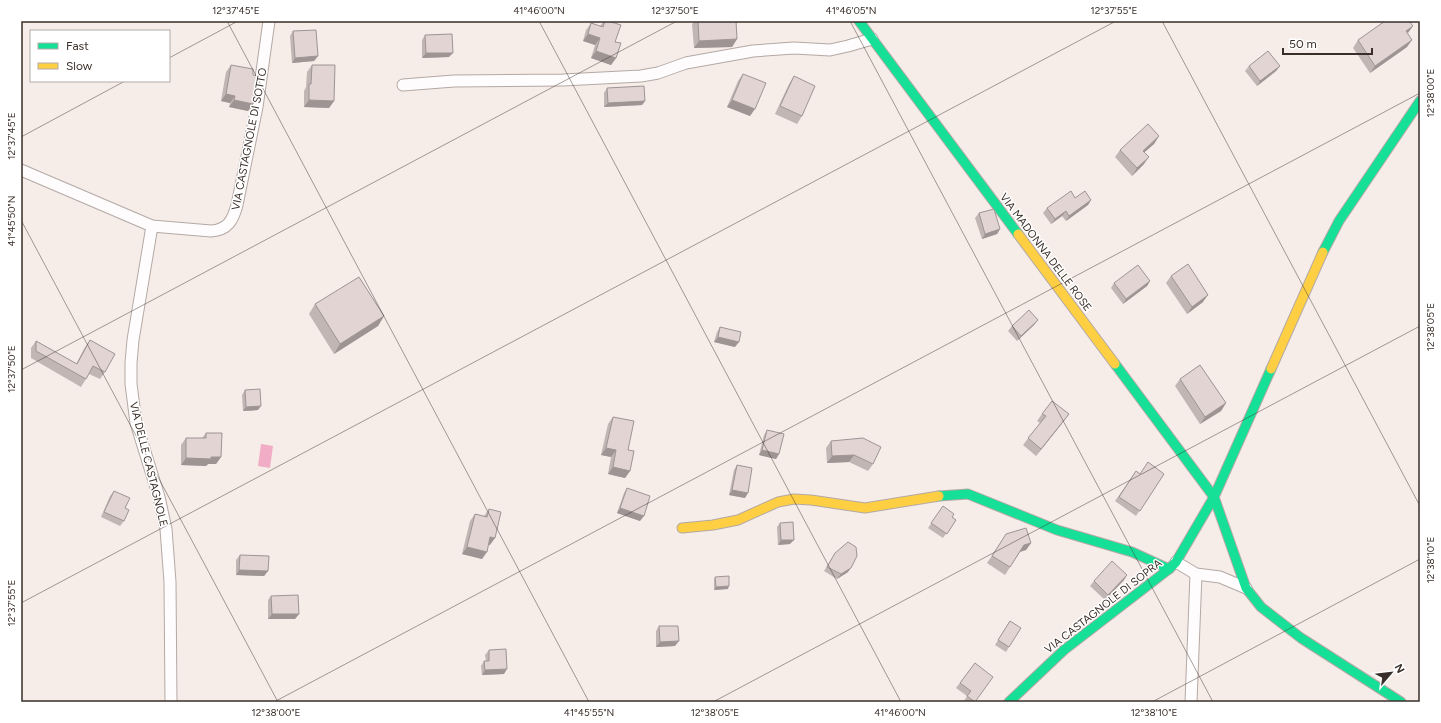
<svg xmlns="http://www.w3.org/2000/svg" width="1441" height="723" font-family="Figtree,sans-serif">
  <rect width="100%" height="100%" fill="#f6ece8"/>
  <path fill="#f0adc5" d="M261 444 273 446 270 468 258 466Z"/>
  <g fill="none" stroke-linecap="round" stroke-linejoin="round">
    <g stroke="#b3a9a5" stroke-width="13">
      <g id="street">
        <path d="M403 85 454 81 563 80 641 76 658 73 686 63 753 51 794 48 830 50 848 46 872 39"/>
        <path d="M21 170 152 226 211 231C228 230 233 220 237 205L257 107 269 21"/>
        <path d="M152 226 133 340 131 363V384L136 423 159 497 166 529 170 582 171 702"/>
        <path d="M1176 562 1196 574 1220 577 1246 588"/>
        <path d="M1191 702 1196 574"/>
      </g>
    </g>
    <g stroke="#b3a9a5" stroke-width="11">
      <g id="fast">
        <path d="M859 21 1018 234"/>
        <path d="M1323 252 1339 221 1420 101"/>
        <path d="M1115 364 1214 497 1246 588 1261 607 1301 638 1401 702"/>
        <path d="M939 496 968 494 1057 530 1132 552 1169 569"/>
        <path d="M1009 702 1064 650 1169 569 1176 562 1214 497 1271 369"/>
      </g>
    </g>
    <g stroke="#b3a9a5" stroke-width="11">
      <g id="slow">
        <path d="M1018 234 1115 364"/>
        <path d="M1271 369 1323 252"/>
        <path d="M682 528 713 525 738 520 778 502 794 499 811 500 865 508 939 496"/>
      </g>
    </g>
    <use href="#street" stroke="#fefcfc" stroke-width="11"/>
    <use href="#fast" stroke="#16e098" stroke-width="9"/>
    <use href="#slow" stroke="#ffcf43" stroke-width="9"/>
  </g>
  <g fill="#c2b6b5">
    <path d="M604 21H608L615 42 616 58 611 65 591 58 595 45 583 41 586 30 591 23 600 26Z"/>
    <path d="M695 21H736L737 39 732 47 694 48 692 24Z"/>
    <path d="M293 31 318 56 314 61 292 63 290 36Z"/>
    <path d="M1408 33 1407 47 1370 73 1353 48 1358 40Z"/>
    <path d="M425 35 449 57 422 58V40Z"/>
    <path d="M231 65 253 75V104L248 111 229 107 230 103 221 101 226 72Z"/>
    <path d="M312 65 334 101 329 108 304 107V91L306 87 307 72Z"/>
    <path d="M1249 66H1280L1276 71 1257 86 1245 71Z"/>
    <path d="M743 74 750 116 727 107 738 81Z"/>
    <path d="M794 76 802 116 797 124 775 114 789 84Z"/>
    <path d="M607 88 645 101 642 105 604 107V93Z"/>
    <path d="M1159 136 1154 144 1144 152V164L1132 176 1115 157 1120 150Z"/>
    <path d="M1075 198 1091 200 1088 205 1066 221 1062 216 1051 224 1043 213 1047 208Z"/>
    <path d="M979 213 1000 229 997 234 982 239 975 218Z"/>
    <path d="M1171 276 1203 302 1187 314 1166 283Z"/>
    <path d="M1150 281 1147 286 1123 304 1111 288 1114 283Z"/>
    <path d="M315 304 384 316 378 326 334 354 309 314Z"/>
    <path d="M1038 320 1034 325 1017 341 1008 331 1012 326Z"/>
    <path d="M720 327 735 347 714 342 717 332Z"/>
    <path d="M90 340 105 372 100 379 89 374 81 387 31 358V348L36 341 76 364 85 347Z"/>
    <path d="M1180 379 1226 403 1221 411 1200 424 1175 386Z"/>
    <path d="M245 390 258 410 243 411 242 395Z"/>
    <path d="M1042 414 1064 421 1036 456 1023 445 1040 423 1037 421Z"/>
    <path d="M613 417 628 450 630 471 625 478 608 474 611 457 601 455 608 424Z"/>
    <path d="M767 430 779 454 776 459 759 455 764 435Z"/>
    <path d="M206 433 221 457 216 464H208L206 466 181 465V445L186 438H202Z"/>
    <path d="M831 441 873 464 868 471 849 462 827 463 826 448Z"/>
    <path d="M737 465 745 498 729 495 734 470Z"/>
    <path d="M1136 471 1140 474H1164L1136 516 1115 501Z"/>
    <path d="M627 488 640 521 617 513 624 493Z"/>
    <path d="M114 491 124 521 120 526 101 517 110 496Z"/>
    <path d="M943 506 952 517 956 520 943 538 928 528Z"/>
    <path d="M489 509 490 545H488L482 559 462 554 470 521 475 514 484 516Z"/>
    <path d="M780 523 790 544 778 545 777 527Z"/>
    <path d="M1001 542 1031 543 1026 550 1020 552 1005 575 987 563Z"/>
    <path d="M835 553 848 572 837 579 824 571Z"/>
    <path d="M240 555 268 571 264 576 236 575V560Z"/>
    <path d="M715 577 728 589 714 590V580Z"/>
    <path d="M1124 580 1105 600 1090 586 1094 581Z"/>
    <path d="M271 596 299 614 295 619H268V600Z"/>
    <path d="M1010 621 1009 647 1006 652 995 645Z"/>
    <path d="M659 626 675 646 656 647V631Z"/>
    <path d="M489 650 504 674 482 675 481 666 484 661H486L485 655Z"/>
    <path d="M975 663V702H965L964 701 967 696 956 688Z"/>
  </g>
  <g fill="#9e9494">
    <path d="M1413 26 1408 33 1406 31Z"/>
    <path d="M588 34 600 38 595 45 583 41Z"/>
    <path d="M737 39 732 47 694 48 699 41Z"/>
    <path d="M1412 40 1407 47 1370 73 1375 66Z"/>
    <path d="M596 51 616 58 611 65 591 58Z"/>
    <path d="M426 53H453L449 57 422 58Z"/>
    <path d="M318 56 314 61 292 63 295 58Z"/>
    <path d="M1280 66 1276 71 1257 86 1260 81Z"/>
    <path d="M226 94 235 96 230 103 221 101Z"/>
    <path d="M234 100 253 104 248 111 229 107Z"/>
    <path d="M309 100 334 101 329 108 304 107Z"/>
    <path d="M732 100 755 109 750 116 727 107Z"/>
    <path d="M645 101 642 105 604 107 608 103Z"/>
    <path d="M1159 136 1154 144 1138 158 1143 151Z"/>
    <path d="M1149 157 1144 164 1132 176 1137 168Z"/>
    <path d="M1091 200 1088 205 1066 221 1069 216Z"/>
    <path d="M1066 211 1062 216 1051 224 1055 219Z"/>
    <path d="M1000 229 997 234 982 239 985 234Z"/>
    <path d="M1150 281 1147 286 1123 304 1126 299Z"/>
    <path d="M1208 295 1203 302 1187 314 1192 307Z"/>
    <path d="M384 316 378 326 334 354 340 344Z"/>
    <path d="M1038 320 1034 325 1017 341 1021 336Z"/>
    <path d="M718 337 739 342 735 347 714 342Z"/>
    <path d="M1226 403 1221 411 1200 424 1205 417Z"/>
    <path d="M261 406 258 410 243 411 246 407Z"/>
    <path d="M1069 414 1064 421 1036 456 1041 449Z"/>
    <path d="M606 448 616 450 611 457 601 455Z"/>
    <path d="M762 450 779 454 776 459 759 455Z"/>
    <path d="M854 455 849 462 827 463 832 456Z"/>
    <path d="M211 457H221L216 464H208L206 466 181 465 186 458Z"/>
    <path d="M613 467 630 471 625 478 608 474Z"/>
    <path d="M732 490 748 493 745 498 729 495Z"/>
    <path d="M620 508 644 516 640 521 617 513Z"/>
    <path d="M490 537 495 538 490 545 485 544Z"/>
    <path d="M781 540H794L790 544 778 545Z"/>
    <path d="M1031 543 1026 550 1019 552 1024 545Z"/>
    <path d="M467 547 487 552 482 559 462 554Z"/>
    <path d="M851 568 848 572 837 579 841 574Z"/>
    <path d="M239 570 268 571 264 576 236 575Z"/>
    <path d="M1127 575 1124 580 1105 600 1108 595Z"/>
    <path d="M729 586 728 589 714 590 716 587Z"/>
    <path d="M272 614H299L295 619H268Z"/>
    <path d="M679 641 675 646 656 647 660 642Z"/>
    <path d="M507 669 504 674 482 675 485 670Z"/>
  </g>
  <g fill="#e1d4d3" stroke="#9e9494">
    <path d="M605 21H608L621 25 615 42 621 43 616 58 596 51 600 38 588 34 591 23 603 27Z"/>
    <path d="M698 21H736L737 39 699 41Z"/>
    <path d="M1385 21H1409L1413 26 1406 31 1412 40 1375 66 1358 40Z"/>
    <path d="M316 30 318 56 295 58 293 31Z"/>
    <path d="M452 34 453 53H426L425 35Z"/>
    <path d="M1268 51 1280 66 1260 81 1249 66Z"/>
    <path d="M231 65 253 69V75L258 76 253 104 234 100 235 96 226 94Z"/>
    <path d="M312 65H335L334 101 309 100V84H311Z"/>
    <path d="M743 74 766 83 755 109 732 100Z"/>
    <path d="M794 76 815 86 802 116 780 106Z"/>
    <path d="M644 86 645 101 608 103 607 88Z"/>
    <path d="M1148 124 1159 136 1143 151 1149 157 1137 168 1120 150Z"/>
    <path d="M1071 191 1075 198 1085 191 1091 200 1069 216 1066 211 1055 219 1047 208Z"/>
    <path d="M994 209 1000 229 985 234 979 213Z"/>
    <path d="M1188 264 1208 295 1192 307 1171 276Z"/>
    <path d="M1138 265 1150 281 1126 299 1114 283Z"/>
    <path d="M359 277 384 316 340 344 315 304Z"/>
    <path d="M1029 310 1038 320 1021 336 1012 326Z"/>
    <path d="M720 327 741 332 739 342 718 337Z"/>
    <path d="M90 340 115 354 105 372 93 366 86 379 36 351V341L77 364Z"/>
    <path d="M1200 365 1226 403 1205 417 1180 379Z"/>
    <path d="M260 389 261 406 246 407 245 390Z"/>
    <path d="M1052 401 1069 414 1041 449 1028 438 1046 416 1042 414Z"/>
    <path d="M613 417 634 421 628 450 634 451 630 471 613 467 616 450 606 448Z"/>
    <path d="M767 430 784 434 779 454 762 450Z"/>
    <path d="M206 433H222L221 457H211V459L186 458V438H206Z"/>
    <path d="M863 438 881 447 873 464 854 455 832 456 831 441Z"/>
    <path d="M1148 462 1164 474 1140 511 1119 497 1136 471 1140 474Z"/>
    <path d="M737 465 752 468 748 493 732 490Z"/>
    <path d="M627 488 650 496 644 516 620 508Z"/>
    <path d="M114 491 130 498 125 508 129 510 124 521 104 512Z"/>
    <path d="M943 506 954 514 952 517 956 520 947 534 931 523Z"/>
    <path d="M489 509 501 512 495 538 490 537 487 552 467 547 475 514 487 517Z"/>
    <path d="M793 522 794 540H781L780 523Z"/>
    <path d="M1026 528 1031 543 1024 545 1010 567 992 556 1006 534Z"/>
    <path d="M848 542 856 547 857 556 851 568 841 574 827 567 835 553Z"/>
    <path d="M240 555 269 556 268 571 239 570Z"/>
    <path d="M1112 561 1127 575 1108 595 1094 581Z"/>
    <path d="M729 576V586L716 587 715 577Z"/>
    <path d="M298 595 299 614H272L271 596Z"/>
    <path d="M1010 621 1021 628 1009 647 998 640Z"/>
    <path d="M659 626H678L679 641 660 642Z"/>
    <path d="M506 649 507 669 485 670 484 661H489V650Z"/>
    <path d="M975 663 993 677 975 702 967 696 971 691 960 683Z"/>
  </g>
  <path fill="none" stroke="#392e29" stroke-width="1" stroke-opacity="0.45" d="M227 21 589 702M539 21 901 702M850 21 1213 702M1162 21 1420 506M169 58 238 21M21 137 125 81M21 220 278 702M21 370 677 21M21 603 1116 21M274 702 1420 93M713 702 1420 326M1152 702 1420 559"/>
  <g text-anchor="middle" stroke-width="3" stroke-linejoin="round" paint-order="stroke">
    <g font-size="11" fill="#392e29" stroke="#fff">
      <text transform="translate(249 139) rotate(-79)" y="4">VIA CASTAGNOLE DI SOTTO</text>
      <text transform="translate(1046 252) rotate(53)" y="4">VIA MADONNA DELLE ROSE</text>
      <text transform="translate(149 464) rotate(76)" y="4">VIA DELLE CASTAGNOLE</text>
      <text transform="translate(1103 606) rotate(-38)" y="4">VIA CASTAGNOLE DI SOPRA</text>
    </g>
  </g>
  <rect width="1441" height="723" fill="none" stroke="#ffffff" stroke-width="44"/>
  <rect x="30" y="30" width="140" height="52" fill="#ffffff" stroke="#b0aba9"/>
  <rect x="38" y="43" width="20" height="6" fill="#16e098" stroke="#b0aba9"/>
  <text x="66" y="50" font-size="12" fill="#392e29">Fast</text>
  <rect x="38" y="63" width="20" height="6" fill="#ffcf43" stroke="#b0aba9"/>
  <text x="66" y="70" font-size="12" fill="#392e29">Slow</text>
  <g transform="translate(1391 673) rotate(62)" stroke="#ffffff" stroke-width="3" paint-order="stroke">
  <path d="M0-3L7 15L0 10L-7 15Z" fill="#392e29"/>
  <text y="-6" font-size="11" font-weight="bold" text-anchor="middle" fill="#392e29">N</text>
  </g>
  <path d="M1283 48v6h89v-6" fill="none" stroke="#392e29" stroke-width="2"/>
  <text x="1289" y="48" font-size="12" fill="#392e29" stroke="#ffffff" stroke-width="3" paint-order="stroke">50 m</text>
  <rect x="22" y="22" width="1397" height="679" fill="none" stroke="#392e29" stroke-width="1.5"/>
  <g font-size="10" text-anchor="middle" fill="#392e29">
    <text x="236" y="14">12°37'45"E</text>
    <text x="539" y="14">41°46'00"N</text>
    <text x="675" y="14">12°37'50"E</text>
    <text x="851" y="14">41°46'05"N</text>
    <text x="1114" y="14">12°37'55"E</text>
    <text transform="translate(1430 93) rotate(-90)" y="4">12°38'00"E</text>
    <text transform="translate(11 136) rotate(-90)" y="4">12°37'45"E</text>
    <text transform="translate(11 221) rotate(-90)" y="4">41°45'50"N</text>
    <text transform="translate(1430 327) rotate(-90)" y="4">12°38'05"E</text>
    <text transform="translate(11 369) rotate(-90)" y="4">12°37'50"E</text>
    <text transform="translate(1430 560) rotate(-90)" y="4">12°38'10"E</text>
    <text transform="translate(11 603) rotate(-90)" y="4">12°37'55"E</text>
    <text x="276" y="716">12°38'00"E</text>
    <text x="589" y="716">41°45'55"N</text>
    <text x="715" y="716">12°38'05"E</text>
    <text x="900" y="716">41°46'00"N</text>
    <text x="1154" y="716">12°38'10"E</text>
  </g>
</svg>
